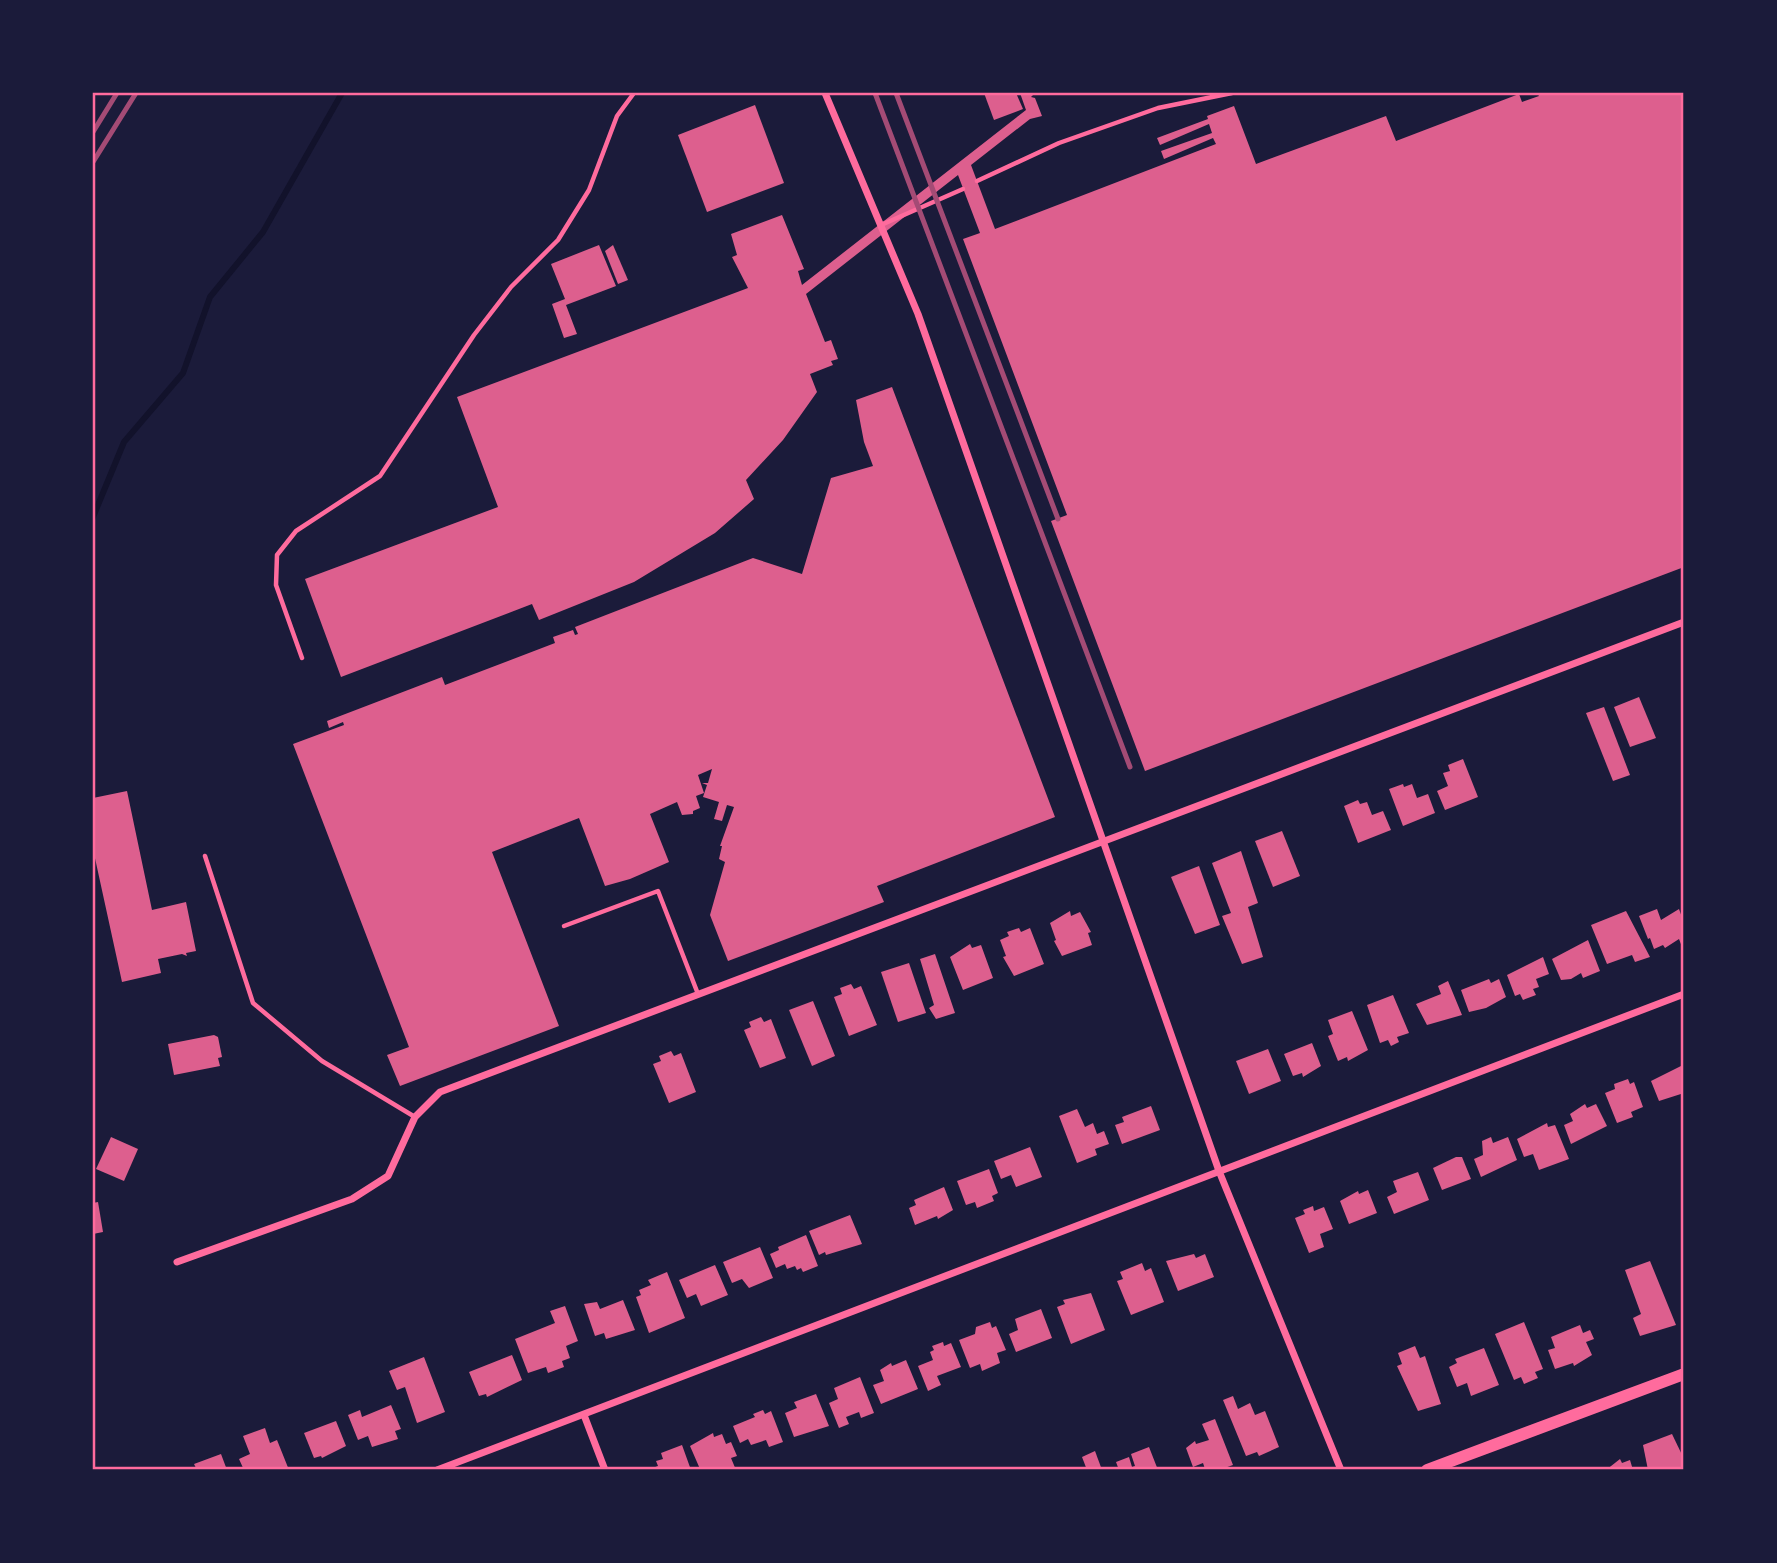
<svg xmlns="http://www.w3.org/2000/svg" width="1777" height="1563" font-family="Merriweather,serif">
  <rect width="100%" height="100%" fill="#1b1b3a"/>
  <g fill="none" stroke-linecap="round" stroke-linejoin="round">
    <path stroke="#12122b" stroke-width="6" d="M93 517 124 442 183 373 210 297 263 232 342 93"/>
  </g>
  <g fill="#dd5f8e">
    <path d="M984 93H1016L1023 109 994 120Z"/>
    <path d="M1020 93H1035L1031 97 1035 98 1042 116 1030 119 971 165 995 229 1216 144 1213 138 1164 159 1161 151 1212 133 1209 124 1160 145 1157 138 1208 119 1207 116 1234 106 1256 164 1386 116 1396 141 1519 94 1522 102 1539 96 1537 93H1684V567L1145 771 1051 521 1067 515 963 239 980 233 958 175 806 294 825 342 831 340 838 359 831 361 833 365 810 374 817 392 783 440 746 480 754 499 715 533 634 582 539 620 532 604 341 677 305 579 498 507 457 397 748 288 732 257 737 255 731 234 782 215 804 269 798 271 802 285 1026 110Z"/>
    <path d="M755 105 784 183 707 212 678 135Z"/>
    <path d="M599 245 616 286 566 305 577 334 564 338 552 304 565 299 551 264Z"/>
    <path d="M613 245 628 280 618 284 605 251Z"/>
    <path d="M892 387 1055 817 877 886 884 902 728 961 710 915 725 862 719 859 722 846H720L734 807 727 805 722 821 714 819 719 802 703 797 707 785 702 783H708L712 769 698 775 704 793 696 796 700 808 693 811V814L682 815 677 802 650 814 669 862 630 879 605 886 579 818 492 852 559 1026 400 1086 387 1055 409 1047 293 744 344 725 343 722 329 728 327 721 442 677 445 685 555 643 553 637 573 630 575 635 578 634 575 627 753 558 802 574 831 478 873 466 864 442 856 400Z"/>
    <path d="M1639 697 1656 738 1630 747 1614 707Z"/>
    <path d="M1604 707 1630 775 1613 781 1586 713Z"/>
    <path d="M1463 759 1478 797 1445 810 1437 791 1448 786 1443 773 1450 771 1448 765Z"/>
    <path d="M1403 784 1404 787 1412 784 1417 798 1428 794 1435 813 1403 826 1389 789Z"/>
    <path d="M127 791 152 910 186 902 196 951 186 953 187 956 182 954 158 959 161 973 122 982 93 849V798Z"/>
    <path d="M1358 800 1360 804 1367 802 1372 815 1383 811 1391 830 1358 843 1344 806Z"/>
    <path d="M1282 831 1300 876 1273 887 1255 841Z"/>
    <path d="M1241 851 1258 903 1248 907 1263 957 1242 964 1222 916 1231 913 1212 863Z"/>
    <path d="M1199 866 1220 925 1195 934 1171 877Z"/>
    <path d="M1657 909 1661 920 1679 909 1684 923V952L1679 939 1665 948 1663 945 1654 949 1650 938 1648 939 1639 916Z"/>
    <path d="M1070 911 1071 916 1080 912 1091 932 1088 933 1092 945 1062 956 1054 941 1056 940 1050 923Z"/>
    <path d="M1626 911 1650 957 1635 962 1632 955 1607 964 1591 925Z"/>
    <path d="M1019 928 1021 932 1030 928 1044 964 1014 976 1003 957 1006 956 1000 940 1009 936 1007 932Z"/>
    <path d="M1588 940 1600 971 1583 978 1581 973 1571 979 1561 980 1552 959Z"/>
    <path d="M970 944 972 948 981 945 993 978 963 990 950 957Z"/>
    <path d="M935 954 955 1013 936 1019 929 1008 934 1005 920 959Z"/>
    <path d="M1543 957 1549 974 1536 979 1539 987 1533 989 1536 995 1523 1000 1520 994 1515 996 1507 975Z"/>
    <path d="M909 963 926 1013 898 1022 881 972Z"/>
    <path d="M1489 979 1491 983 1499 979 1506 997 1486 1008 1469 1012 1461 990Z"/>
    <path d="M1448 981 1462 1015 1427 1025 1416 1004 1441 994 1438 986Z"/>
    <path d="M851 984 854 989 861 986 877 1025 849 1036 834 997 842 994 840 988Z"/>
    <path d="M1393 995 1409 1033 1397 1037 1399 1042 1391 1046 1388 1040 1380 1043 1367 1005Z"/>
    <path d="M813 1001 835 1056 812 1066 789 1010Z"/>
    <path d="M1352 1011 1368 1050 1348 1061 1347 1057 1338 1061 1328 1036 1333 1034 1328 1020Z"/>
    <path d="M761 1017 764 1022 771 1019 786 1058 760 1068 744 1030 751 1027 749 1022Z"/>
    <path d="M214 1035 218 1037 222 1057 218 1058 220 1066 174 1075 168 1044Z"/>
    <path d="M1312 1043 1321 1066 1303 1077 1302 1073 1293 1076 1284 1054Z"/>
    <path d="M1268 1049 1281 1081 1249 1094 1236 1061Z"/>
    <path d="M671 1051 674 1056 681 1053 696 1092 669 1103 653 1064 661 1061 659 1056Z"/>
    <path d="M1681 1066 1684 1068V1093L1659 1101 1651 1081Z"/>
    <path d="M1628 1079 1630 1084 1634 1082 1643 1107 1631 1112 1633 1117 1617 1123 1605 1093 1615 1089 1614 1084Z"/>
    <path d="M1585 1104 1587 1108 1596 1104 1607 1126 1571 1144 1564 1125 1573 1121 1570 1114Z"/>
    <path d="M1151 1106 1160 1130 1122 1144 1115 1125 1124 1122 1122 1117Z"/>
    <path d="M1077 1109 1085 1127 1093 1123 1097 1134 1104 1131 1109 1144 1095 1149 1097 1155 1077 1163 1059 1116Z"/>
    <path d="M1547 1123 1548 1127 1555 1125 1569 1159 1539 1170 1533 1154 1524 1157 1517 1139Z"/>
    <path d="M111 1137 138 1149 124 1181 96 1169Z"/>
    <path d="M1491 1137 1493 1143 1508 1137 1517 1160 1481 1177 1474 1159 1483 1155 1482 1141Z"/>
    <path d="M1030 1147 1042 1177 1016 1187 1011 1175 1001 1179 994 1161Z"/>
    <path d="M1456 1157H1462L1471 1179 1442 1190 1433 1168Z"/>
    <path d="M989 1169 998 1193 992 1196 994 1201 977 1208 975 1202 966 1205 957 1181Z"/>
    <path d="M1418 1172 1429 1200 1394 1214 1387 1197 1397 1192 1393 1181Z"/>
    <path d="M944 1187 953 1210 938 1219 937 1216 915 1225 909 1208 916 1205 914 1200Z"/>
    <path d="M1368 1190 1377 1213 1349 1224 1340 1201 1358 1191 1359 1194Z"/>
    <path d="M98 1202 103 1232 93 1234V1203Z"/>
    <path d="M1313 1206 1314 1211 1324 1207 1333 1229 1320 1234 1324 1247 1309 1253 1295 1218 1305 1214 1303 1210Z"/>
    <path d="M850 1215 862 1244 826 1255 825 1252 819 1255 809 1231Z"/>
    <path d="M806 1235 818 1266 803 1272 801 1268 797 1270 795 1266 787 1269 785 1264 776 1268 770 1254 779 1250 778 1247Z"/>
    <path d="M760 1247 773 1278 749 1288 742 1279 732 1283 723 1262Z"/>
    <path d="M1194 1254 1196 1258 1205 1254 1214 1277 1178 1291 1166 1261Z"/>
    <path d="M1650 1261 1676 1325 1640 1336 1633 1318 1641 1314 1625 1270Z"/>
    <path d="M1142 1263 1145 1271 1151 1268 1164 1302 1131 1315 1117 1281 1123 1279 1120 1272Z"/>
    <path d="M715 1265 728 1295 701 1306 696 1294 687 1298 679 1280Z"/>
    <path d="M667 1272 685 1318 649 1333 636 1297 641 1295 639 1290 651 1285 648 1280Z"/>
    <path d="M1091 1293 1105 1330 1071 1344 1057 1307 1065 1304 1063 1300Z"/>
    <path d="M623 1300 635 1330 606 1339 604 1333 595 1336 584 1304 597 1302 600 1309Z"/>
    <path d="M565 1306 578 1341 566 1346 570 1358 562 1361 564 1367 548 1373 546 1367 528 1373 515 1339 555 1323 550 1311Z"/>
    <path d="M1041 1309 1052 1338 1016 1352 1009 1334 1018 1330 1015 1319Z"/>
    <path d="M990 1322 992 1328 996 1326 1006 1350 997 1353 1000 1363 982 1371 980 1364 970 1368 959 1340 975 1334 976 1327Z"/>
    <path d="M1524 1322 1543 1369 1535 1372 1538 1378 1524 1384 1521 1377 1514 1380 1495 1334Z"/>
    <path d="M1580 1325 1583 1333 1590 1330 1594 1339 1586 1342 1592 1355 1574 1366 1573 1363 1555 1369 1548 1350 1555 1348 1551 1337Z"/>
    <path d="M943 1342 944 1346 951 1343 961 1367 937 1376 941 1385 928 1391 918 1366 933 1360 930 1352 934 1350 932 1346Z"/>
    <path d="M1415 1346 1420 1358 1425 1356 1441 1404 1418 1411 1397 1366 1402 1364 1398 1353Z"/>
    <path d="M1484 1348 1499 1385 1471 1396 1467 1383 1457 1387 1449 1367 1457 1363 1455 1359Z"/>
    <path d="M512 1355 522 1380 487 1397 486 1394 479 1396 469 1372Z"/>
    <path d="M424 1357 445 1412 417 1423 405 1387 397 1390 389 1371Z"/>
    <path d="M906 1360 918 1389 881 1404 873 1385 884 1381 880 1370 891 1363 892 1366Z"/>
    <path d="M860 1377 874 1413 861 1418 859 1412 846 1417 849 1424 839 1428 829 1403 838 1399 834 1388Z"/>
    <path d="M816 1394 829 1426 794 1437 785 1413 797 1408 794 1402Z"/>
    <path d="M1233 1396 1238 1409 1250 1403 1255 1415 1265 1411 1279 1447 1259 1456 1257 1452 1246 1456 1223 1400Z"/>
    <path d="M391 1405 401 1429 395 1431 398 1439 372 1447 368 1436 358 1440 348 1415 360 1410 362 1417Z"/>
    <path d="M763 1410 765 1414 771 1411 783 1442 769 1447 766 1440 751 1445 748 1439 740 1443 733 1426 755 1417 753 1414Z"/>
    <path d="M1215 1419 1233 1465 1219 1470 1205 1469 1203 1463 1193 1467 1186 1448 1195 1441 1196 1444 1209 1440 1202 1424Z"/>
    <path d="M336 1421 346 1446 322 1458 321 1456 314 1458 304 1433Z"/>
    <path d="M265 1428 270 1443 277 1440 289 1470H244L239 1459 250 1454 243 1436Z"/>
    <path d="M713 1433 714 1437 722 1434 726 1444 731 1442 737 1456 731 1458 736 1470 700 1469 690 1446Z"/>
    <path d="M1672 1434 1684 1459V1470H1648L1643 1445Z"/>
    <path d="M682 1445 691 1470H647L658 1466 656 1461 663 1459 661 1453Z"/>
    <path d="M1149 1447 1158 1470H1119L1116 1462 1129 1457 1132 1467 1135 1466 1131 1454Z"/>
    <path d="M1095 1451 1102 1470H1087L1082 1457Z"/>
    <path d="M221 1454 227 1470H191L196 1468 194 1464Z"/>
    <path d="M1620 1459 1622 1463 1630 1460 1633 1470H1606Z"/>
  </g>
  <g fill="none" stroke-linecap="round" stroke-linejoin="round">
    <g stroke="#ff6b9d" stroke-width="4.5">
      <path d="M977 181 1059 143 1158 108 1232 93"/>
      <path d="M881 225 963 189"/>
      <path d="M302 658 276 585 277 555 296 531 380 476 474 335 511 287 558 240 589 190 617 116 634 93"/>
      <path d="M205 856 253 1003 322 1061 415 1117"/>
      <path d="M564 926 658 891 698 994"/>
    </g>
    <g stroke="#ff6b9d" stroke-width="7">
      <path d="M825 93 918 314 1219 1171 1341 1470"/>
      <path d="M177 1262 352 1199 388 1176 415 1117 440 1092 1684 622"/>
      <path d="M584 1415 605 1470"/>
      <path d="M437 1470 1684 994"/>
    </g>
    <path stroke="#ff6b9d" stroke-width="12" d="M1427 1470 1684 1374"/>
    <g stroke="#a44b75" stroke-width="5">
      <path d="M875 93 1130 767"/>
      <path d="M896 93 1058 519"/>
      <path d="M93 132 117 93"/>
      <path d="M93 162 136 93"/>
    </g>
  </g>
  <rect width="1777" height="1563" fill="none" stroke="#1b1b3a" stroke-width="189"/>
  <rect x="94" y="94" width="1588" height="1374" fill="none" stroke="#ff6b9d" stroke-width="2.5"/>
</svg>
